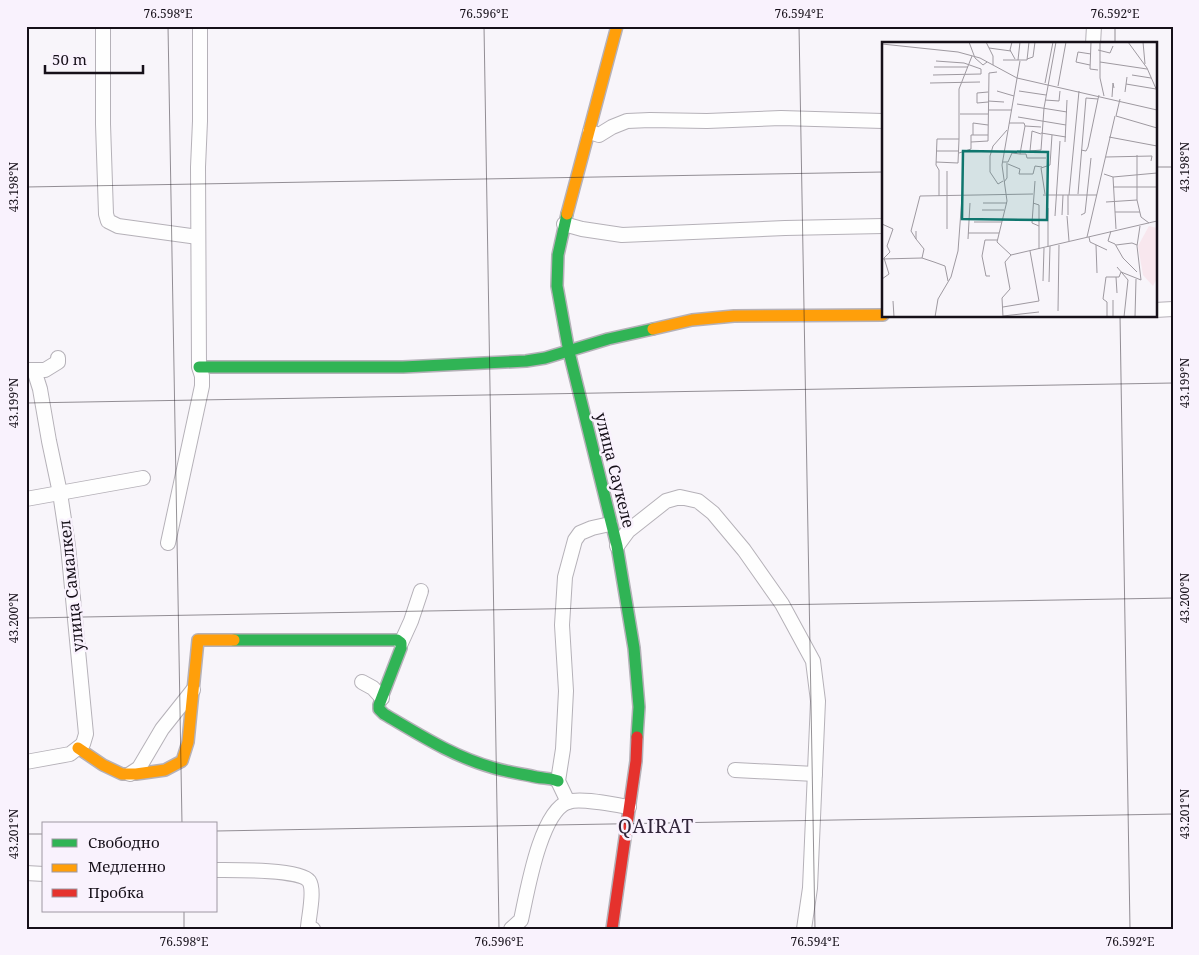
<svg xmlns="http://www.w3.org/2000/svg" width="1199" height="955" font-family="'Noto Serif',serif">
  <rect width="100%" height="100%" fill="#f8f5fa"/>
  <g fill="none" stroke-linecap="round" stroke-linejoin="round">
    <g stroke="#b5b1b8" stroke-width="16">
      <g id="street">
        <path d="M103 26V124L106 214 108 221 118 226 198 237"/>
        <path d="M1093 44 1094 26"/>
        <path d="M590 132 599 135 612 127 627 121 650 120 707 121 781 118 883 121"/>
        <path d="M564 224 582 229 622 235 785 228 883 226"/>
        <path d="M1155 310 1173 309"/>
        <path d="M26 370H45L58 362V358"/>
        <path d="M26 499 143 478"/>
        <path d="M168 543 202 386V376L199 367 198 167 200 121V26"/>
        <path d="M617 546 628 531 666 501 680 497 698 501 713 513 744 550 782 604 813 661 818 701 810 888 804 929"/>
        <path d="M401 643 411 621 421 591"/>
        <path d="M362 682 373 688 382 698"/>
        <path d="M26 762 70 754 83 744 86 734 68 546 60 493 49 441 40 389 34 370"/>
        <path d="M735 770 815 774"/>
        <path d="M130 774 139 768 162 729 193 690"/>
        <path d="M568 802 558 781 563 749 566 691 562 625 565 577 575 540 580 533 592 528 610 524"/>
        <path d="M216 870C232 870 300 869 309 881 315 890 309 915 308 927L313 929"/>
        <path d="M26 873 44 874"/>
        <path d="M511 929 521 920C527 893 540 812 568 802 580 797 615 805 629 807"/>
      </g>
    </g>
    <g stroke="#b5b1b8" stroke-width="14">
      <g id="fast">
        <path d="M567 214 558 255 557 286 569 352 617 546 634 648 639 707 637 737"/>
        <path d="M199 367H403L526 361 545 358 608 339 653 329"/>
        <path d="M234 640H397L401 643V648L379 705V709L384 714C420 735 454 757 494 768 508 772 522 774 536 777 545 779 547 777 558 781"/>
      </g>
    </g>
    <g stroke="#b5b1b8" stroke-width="14">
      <g id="slow">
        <path d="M567 214 617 26"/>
        <path d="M653 329 692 320 734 316 883 315"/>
        <path d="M78 748 103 765 122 774H136L165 770 182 761 188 742 198 640H234"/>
      </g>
    </g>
    <g stroke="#b5b1b8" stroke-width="14">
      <path id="jam" d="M612 929 636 761 637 737"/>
    </g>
    <use href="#street" stroke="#fefefe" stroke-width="14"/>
    <use href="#fast" stroke="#30b455" stroke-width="11"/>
    <use href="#slow" stroke="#ff9f0a" stroke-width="11"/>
    <use href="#jam" stroke="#e5322d" stroke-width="11"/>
  </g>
  <path fill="none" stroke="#161019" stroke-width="1" stroke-opacity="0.45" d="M168 26 182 824M484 26 499 929M799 26 815 929M1115 26V44M1155 167H1173M26 187 883 172M1120 316 1130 929M26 403 1173 383M26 618 1173 598M216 831 1173 814M26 834H44M184 911V929"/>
  <g text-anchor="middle" stroke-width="5" stroke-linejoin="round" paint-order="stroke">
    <g font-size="16" fill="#161019" stroke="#f9f2fd">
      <text transform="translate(615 470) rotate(76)" y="6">улица Саукеле</text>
      <text transform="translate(71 586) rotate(-96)" y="6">улица Самалкел</text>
    </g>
    <g font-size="19" letter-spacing="1" fill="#312539" stroke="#f9f2fd">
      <text x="656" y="833">QAIRAT</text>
    </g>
  </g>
  <g transform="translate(882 42)">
    <rect width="275" height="275" fill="#f8f5fa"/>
    <path d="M267 184 275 186 274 238 271 244 261 233 256 204Z" fill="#f8e7ee"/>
    <path fill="none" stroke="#9e99a0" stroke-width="1" d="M87 0 93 16 101 23 105 20M104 0 111 14V23M130 0 128 8 133 17M209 0 208 27 216 28M218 0V36L222 54M246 0 265 26 275 49M261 0 263 22M0 2 76 10 98 16 135 36 275 68M107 6 129 9M216 8 228 11 231 4M145 17 151 15 153 0M121 18H145L147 0M136 18 138 0M218 20 265 27M208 23 194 20 196 10 209 12M52 25H86M51 33 99 32V27L82 21 54 19M250 33 269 36M48 41 98 40M163 41 171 0M244 42 274 47M176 44 184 0M115 49 132 54M137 49 164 53M243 50 245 35M230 55 231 41 232 46M238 57 234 74 275 86M163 58 177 59 178 49M106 59 122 60M106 60 95 61V51L106 50M135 62 185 70M106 68H130M78 72H106M136 75 160 79M160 79 184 83M127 81H142L143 84M143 84 159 85M159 91 184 95M159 92 150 89 148 109 159 108 162 66 174 0M91 93V81L106 83M227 95 275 104M77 97V47L90 14M89 100 106 99 107 31 115 30M183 100 185 58M199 108 204 109 206 105 216 57M54 109H77M77 111 89 107V93H106M138 112H144L145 116H164M255 113V158L259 175 267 181M224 115 270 114 269 119M54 120 76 121 77 97H55L54 123 57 128V154M121 120H126L130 111 138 112 143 84M126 122 138 127 137 132H151L153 124 160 125M222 132 231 135 275 131M231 135 234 187M121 139 116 142 108 130V114L111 104 125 88M153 139 150 181 157 184M122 140 125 136V121M231 145H275M163 152 159 126 168 123 170 93M196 152 204 56 216 57 217 53M161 153H215M187 153 197 49M224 160 255 158M101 161H125M151 161 157 163V207M100 168H122M233 170H258M180 173 181 153M186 173V153M199 173 203 171 209 116M173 174 178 99M185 174 187 199M92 180H120M0 182 11 187 5 204 8 210 2 216 7 232 0 237M65 187V129M34 189V197L42 207 40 216M229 189 226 199 233 202 241 216 255 230M86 191H117M205 195 233 74M207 195 208 200 225 208M34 197 29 189 38 154 151 152M86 197 88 161M214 203 215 231M234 203 250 201 255 203M166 205V166M129 213 115 200 125 159 120 123 138 19M0 217 40 216 52 220 63 224 66 239M235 225 246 238 242 275M239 230 259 238 255 204 258 184M108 234H104L100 214 103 198H115M234 235 235 251M161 239 162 206M167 240 168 204M11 259 12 275M121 265 157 259 148 209M176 269 177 203M121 274 157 270M53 275 56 257 69 235 76 209 80 155M121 275 120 256 128 247 123 220 129 213 275 179M225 275V260L221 257 224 235H237L239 230M231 275V258M253 275 254 237"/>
    <path fill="#0f766e" fill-opacity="0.15" stroke="#0f766e" stroke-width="2.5" d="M81 109 166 110 165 178 80 177Z"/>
    <rect width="275" height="275" fill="none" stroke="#161019" stroke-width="2.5"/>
  </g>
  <rect width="1199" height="955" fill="none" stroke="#f9f2fd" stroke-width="55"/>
  <rect x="42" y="822" width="175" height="90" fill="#f9f2fd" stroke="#9e98a2"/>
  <rect x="52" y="839" width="25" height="8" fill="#30b455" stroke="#9e98a2"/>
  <text x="88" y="848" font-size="15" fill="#161019">Свободно</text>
  <rect x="52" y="864" width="25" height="8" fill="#ff9f0a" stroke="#9e98a2"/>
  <text x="88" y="872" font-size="15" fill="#161019">Медленно</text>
  <rect x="52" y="889" width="25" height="8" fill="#e5322d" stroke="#9e98a2"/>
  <text x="88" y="898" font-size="15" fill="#161019">Пробка</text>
  <path d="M45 65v8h98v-8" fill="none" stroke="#161019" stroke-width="2.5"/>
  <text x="52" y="65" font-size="15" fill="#161019" stroke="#f9f2fd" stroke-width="4" paint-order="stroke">50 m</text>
  <rect x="28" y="28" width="1144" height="900" fill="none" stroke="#161019" stroke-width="2"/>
  <g font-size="12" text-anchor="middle" fill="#161019">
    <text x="168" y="18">76.598°E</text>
    <text x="484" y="18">76.596°E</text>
    <text x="799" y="18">76.594°E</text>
    <text x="1115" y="18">76.592°E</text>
    <text transform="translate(1185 167) rotate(-90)" y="4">43.198°N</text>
    <text transform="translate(14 187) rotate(-90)" y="4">43.198°N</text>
    <text transform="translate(1185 383) rotate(-90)" y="4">43.199°N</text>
    <text transform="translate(14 403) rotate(-90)" y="4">43.199°N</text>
    <text transform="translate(1185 598) rotate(-90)" y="4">43.200°N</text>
    <text transform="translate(14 618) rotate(-90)" y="4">43.200°N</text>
    <text transform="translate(1185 814) rotate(-90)" y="4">43.201°N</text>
    <text transform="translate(14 834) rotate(-90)" y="4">43.201°N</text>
    <text x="184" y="946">76.598°E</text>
    <text x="499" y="946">76.596°E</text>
    <text x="815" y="946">76.594°E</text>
    <text x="1130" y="946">76.592°E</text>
  </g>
</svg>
